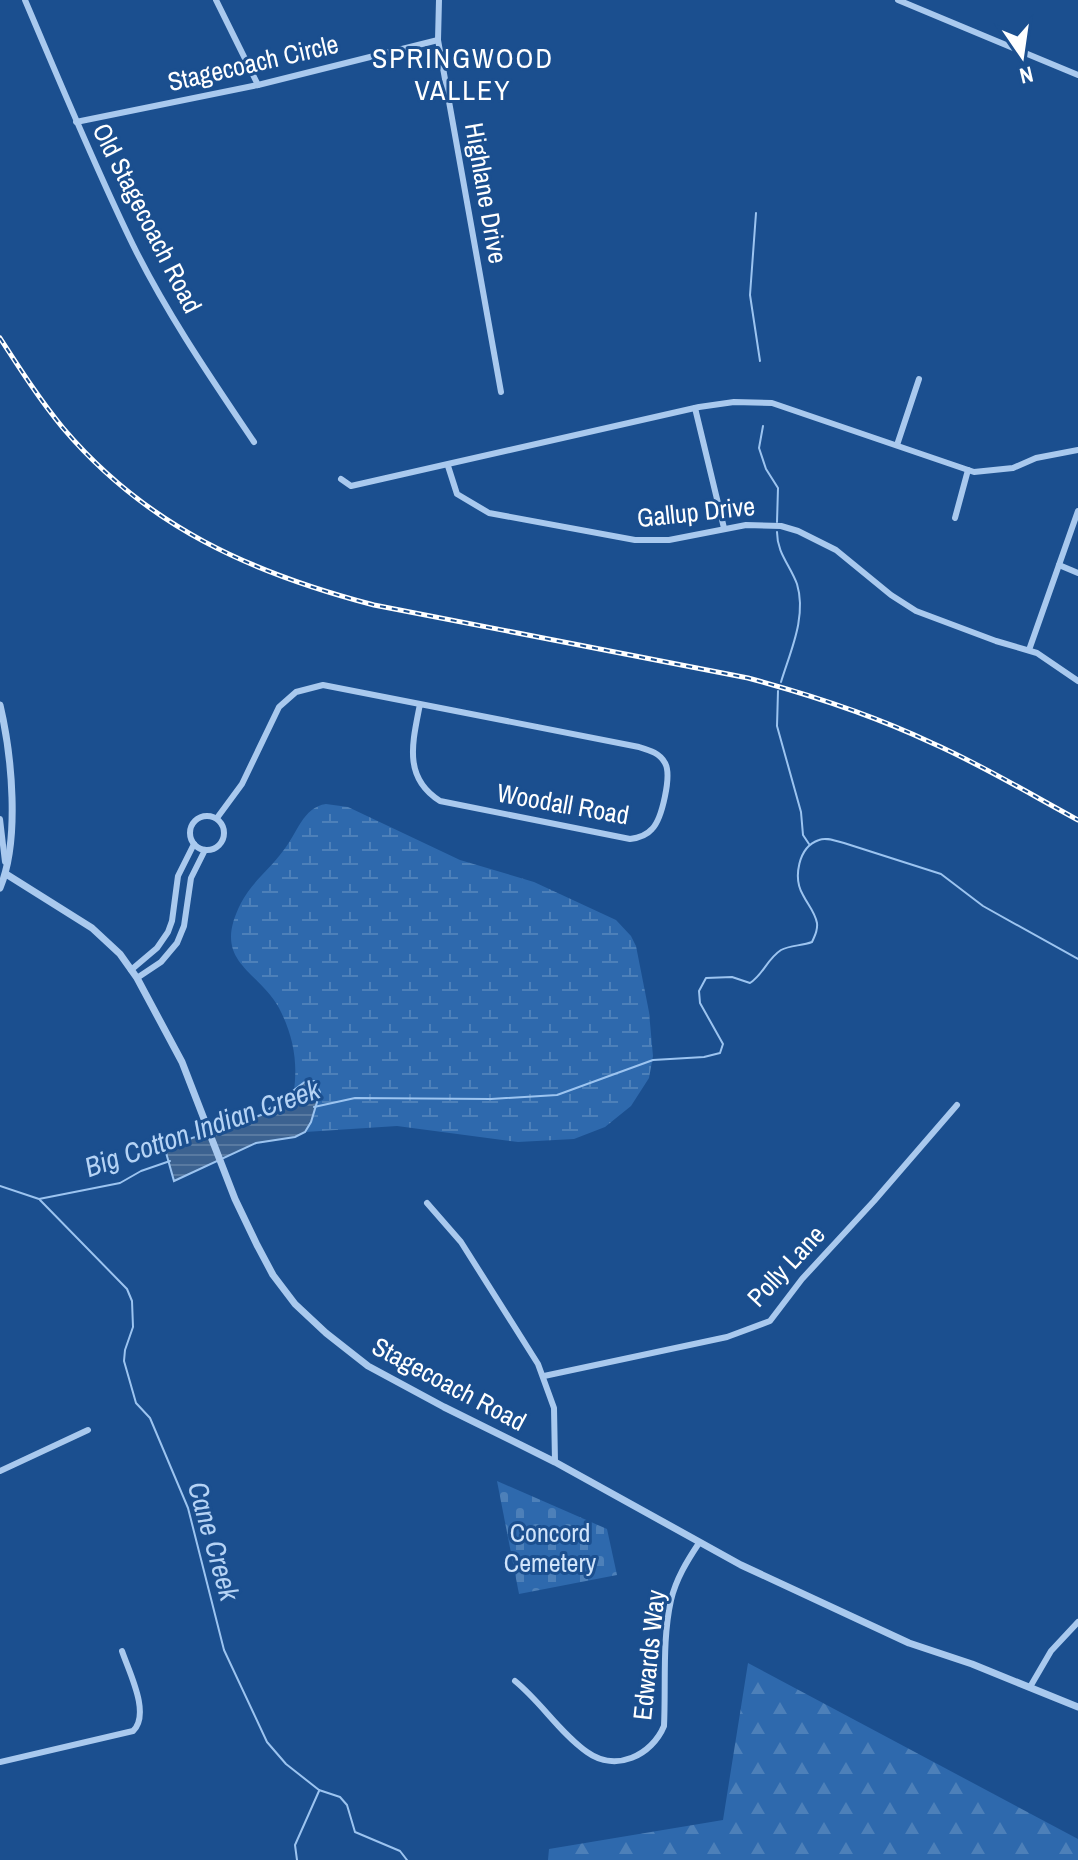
<svg xmlns="http://www.w3.org/2000/svg" width="1078" height="1860" font-family="'Archivo Narrow',sans-serif">
  <defs>
    <pattern id="forest-firs" width="22" height="20" patternUnits="userSpaceOnUse" patternTransform="scale(2)"><rect width="22" height="20" fill="#2e69ad"/><path d="M5 1l3.5 6h-7zM16 11l3.5 6h-7z" fill="#4d80b9"/></pattern>
    <pattern id="wetland-marsh" width="20" height="14" patternUnits="userSpaceOnUse" patternTransform="scale(2)"><rect width="20" height="14" fill="#2e69ad"/><path d="M1 5h8M5 5V1M11 12h8M15 12V8" fill="none" stroke="#4d80b9"/></pattern>
    <pattern id="cemetery-stones" width="16" height="16" patternUnits="userSpaceOnUse" patternTransform="scale(2)"><rect width="16" height="16" fill="#2e69ad"/><path d="M2 7V4a2 2 0 0 1 4 0v3zM10 15v-3a2 2 0 0 1 4 0v3z" fill="#4d80b9"/></pattern>
    <pattern id="water-rules" width="6" height="5" patternUnits="userSpaceOnUse" patternTransform="scale(2)"><rect width="6" height="5" fill="#3c6290"/><path d="M0 2.5h6" fill="none" stroke="#597aa1"/></pattern>
  </defs>
  <rect width="100%" height="100%" fill="#1b4f8f"/>
  <path fill="url(#forest-firs)" d="M748 1663 1078 1839V1860H548L549 1849 723 1820Z"/>
  <path fill="url(#wetland-marsh)" d="M326 804 348 807 460 860 534 882 616 920 631 936 636 946 649 1012 653 1056 649 1078 631 1106 605 1127 574 1139 518 1142 397 1126 305 1132 317 1105 314 1081H306L294 1091C298 1061 293 1035 279 1008 256 968 211 962 241 903 251 883 270 869 283 851 297 834 303 807 326 804Z"/>
  <path fill="url(#cemetery-stones)" d="M497 1481 607 1529 617 1575 519 1594Z"/>
  <path fill="url(#water-rules)" stroke="#9cc4f0" stroke-width="2" d="M306 1081H314L320 1092 311 1122 305 1132 295 1137 256 1143 174 1181 165 1149 168 1146 261 1115Z"/>
  <g fill="none" stroke-linecap="round" stroke-linejoin="round">
    <g stroke="#9cc4f0" stroke-width="2">
      <path d="M756 213 750 295 760 361"/>
      <path d="M763 426 759 448 766 469 778 488 777 522"/>
      <path d="M777 532C777 553 790 565 797 584 807 617 790 652 781 682"/>
      <path d="M778 691 777 726 801 812 803 835 809 844"/>
      <path d="M314 1107 355 1098 491 1099 557 1095 653 1060 704 1057 720 1053 723 1044 700 1003 699 991 706 978 732 977 750 983C763 975 767 959 781 950 790 945 802 946 812 942 815 935 818 931 817 923 815 912 808 905 803 895 793 878 798 847 819 840 827 837 835 841 844 843L941 874 983 906 1078 959"/>
      <path d="M0 1186 39 1199 120 1183 141 1171 170 1161"/>
      <path d="M40 1200 127 1289 132 1301 133 1327 125 1350 124 1361 136 1403 150 1418 188 1508 224 1650 267 1742 286 1764 319 1790 340 1797 347 1805 355 1832 400 1851 407 1860"/>
      <path d="M297 1860 295 1845 319 1791"/>
    </g>
    <g stroke="#a9c9ee" stroke-width="6">
      <path d="M25 0C60 82 94 165 133 245 167 314 211 378 254 442"/>
      <path d="M216 0 258 85"/>
      <path d="M439 0 438 40 501 392"/>
      <path d="M898 0 1078 75"/>
      <path d="M76 122 258 85 438 40"/>
      <path d="M695 408 724 528"/>
      <path d="M897 445 919 379"/>
      <path d="M448 466 457 494 489 513 635 540H669L746 525 781 526 798 531 836 550 891 595 916 611 996 641 1037 653 1078 681"/>
      <path d="M341 479 351 486 699 407 734 402 772 403 974 472 1013 468 1036 458 1078 450"/>
      <path d="M955 518 968 470"/>
      <path d="M1059 565 1078 573"/>
      <path d="M1029 650 1078 511"/>
      <circle cx="207" cy="833" r="17"/>
      <path d="M217 818 242 784 279 707 296 692 323 685 420 704C413 741 402 777 440 801L630 839C638 838 646 836 652 829 662 819 672 775 665 763 660 753 649 750 639 747L420 704"/>
      <path d="M0 819 5 862"/>
      <path d="M131 970 157 948 168 932 172 921 178 876 194 844"/>
      <path d="M137 978 161 962 177 943 184 926 191 878 205 850"/>
      <path d="M427 1203 461 1242 538 1364 554 1408 555 1462"/>
      <path d="M544 1376 727 1337 770 1321 802 1279 874 1201 957 1105"/>
      <path d="M0 1471 88 1430"/>
      <path d="M515 1681C541 1702 560 1733 587 1752 616 1773 652 1755 664 1726 666 1685 662 1640 671 1600 676 1579 687 1561 699 1543"/>
      <path d="M1030 1687 1051 1651 1078 1622"/>
      <path d="M0 1762 133 1731C151 1714 129 1672 122 1651"/>
    </g>
    <g stroke="#a9c9ee" stroke-width="7">
      <path d="M0 705C12 756 20 840 0 888"/>
      <path d="M6 874 92 928 120 954 137 978 182 1062 235 1199 257 1245 273 1275 295 1304 326 1333 368 1366 444 1407 555 1462 741 1565 909 1643 972 1664 1078 1707"/>
    </g>
    <g stroke="#fff" stroke-width="5">
      <path id="rail" d="M0 338C20 369 40 400 63 428 147 527 252 573 374 605L748 678C811 695 873 715 932 743 982 765 1030 794 1078 820"/>
    </g>
    <use href="#rail" stroke="#1b4f8f" stroke-width="2" stroke-dasharray="6" stroke-linecap="butt"/>
  </g>
  <g text-anchor="middle" stroke-width="6" stroke-linejoin="round" paint-order="stroke">
    <g font-size="26" fill="#fff" stroke="#1b4f8f">
      <text transform="translate(253 63) rotate(-13)" y="9">Stagecoach Circle</text>
      <text transform="translate(486 193) rotate(80)" y="9">Highlane Drive</text>
      <text transform="translate(147 218) rotate(63)" y="9">Old Stagecoach Road</text>
      <text transform="translate(696 512) rotate(-6)" y="9">Gallup Drive</text>
      <text transform="translate(563 804) rotate(10)" y="9">Woodall Road</text>
      <text transform="translate(786 1266) rotate(-47)" y="9">Polly Lane</text>
      <text transform="translate(449 1384) rotate(28)" y="9">Stagecoach Road</text>
      <text transform="translate(649 1655) rotate(-84)" y="9">Edwards Way</text>
    </g>
    <g font-size="26" fill="#cfe3fa" stroke="#1b4f8f">
      <text x="550" y="1542">Concord<tspan x="550" dy="30">Cemetery</tspan></text>
    </g>
    <g font-size="28" letter-spacing="2" fill="#fff" stroke="#1b4f8f">
      <text x="463" y="68">SPRINGWOOD<tspan x="463" dy="32">VALLEY</tspan></text>
    </g>
    <g font-size="28" font-style="italic" fill="#b5d3f5" stroke="#1b4f8f">
      <text transform="translate(202 1128) rotate(-19)" y="10">Big Cotton Indian Creek</text>
      <text transform="translate(214 1541) rotate(74)" y="10">Cane Creek</text>
    </g>
  </g>
  <g transform="translate(1022 56) rotate(167)" stroke="#1b4f8f" stroke-width="6" paint-order="stroke">
  <path d="M0-6L14 30L0 20L-14 30Z" fill="#ffffff"/>
  <text y="-12" font-size="22" font-weight="bold" text-anchor="middle" fill="#ffffff">N</text>
  </g>
</svg>
